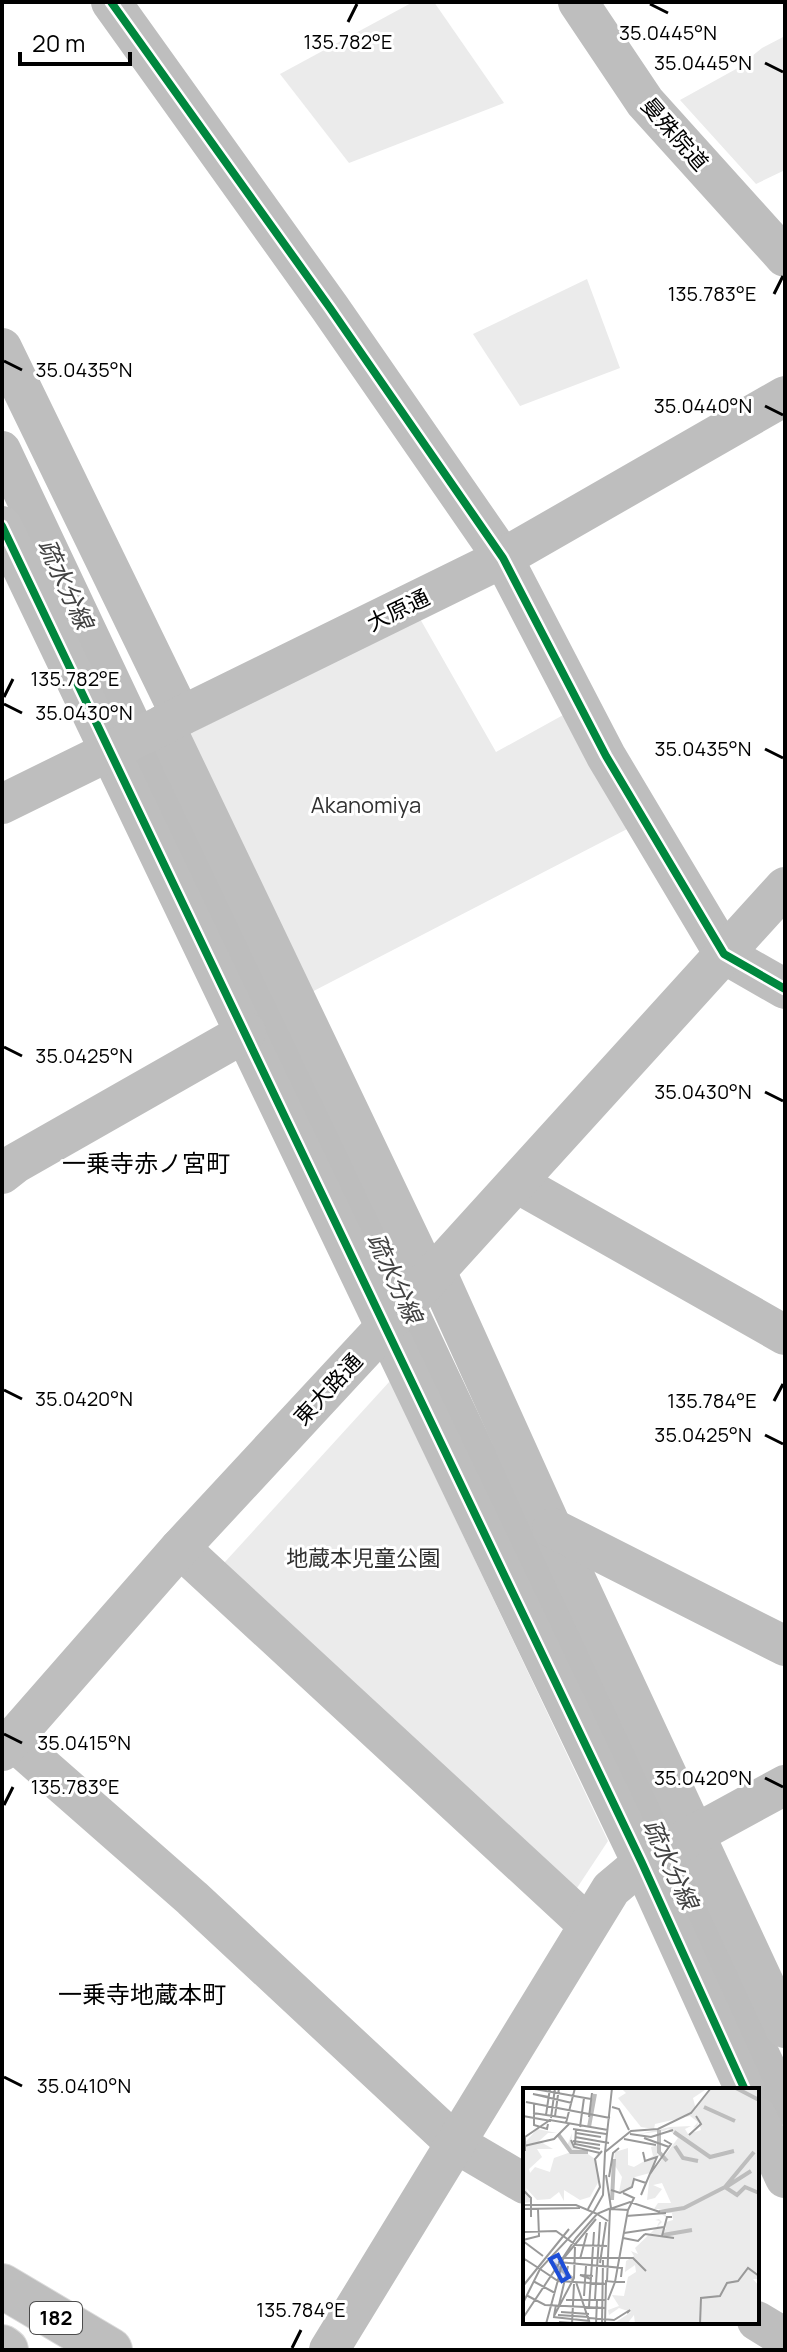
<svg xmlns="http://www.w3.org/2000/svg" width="787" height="2352" font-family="Manrope,'Noto Sans JP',sans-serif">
  <rect width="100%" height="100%" fill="#fff"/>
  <g fill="#ebebeb">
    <path d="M413 2H434L504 103 349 163 280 74Z"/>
    <path d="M785 36V170L756 184 680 100 736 69 762 48Z"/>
    <path d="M587 279 620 368 520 406 473 334Z"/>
    <path d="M419 617 496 752 565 714 631 827 302 997 182 738Z"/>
    <path d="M390 1381 608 1841 575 1891 224 1563Z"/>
  </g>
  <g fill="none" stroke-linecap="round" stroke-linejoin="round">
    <path stroke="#bdbdbd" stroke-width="38" d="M2 450 785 2106"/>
    <g stroke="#dbdbdb" stroke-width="46">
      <g id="major">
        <path d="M2 2286 110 2350"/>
        <path d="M2 2347 6 2350"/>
      </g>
    </g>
    <g stroke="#bebebe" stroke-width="40">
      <path d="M111 2 330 308 503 558 606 756 724 954 785 989"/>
      <path d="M578 2 645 102 785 257"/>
      <path d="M2 348 181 716"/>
      <path d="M2 526 642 1863 745 2090"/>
      <path d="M164 724 429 1279"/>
      <path d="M2 804 503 558 785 396"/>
      <path d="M2 1174 16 1163 246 1032"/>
      <path d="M517 1183 785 1335"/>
      <path d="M436 1271 552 1528 785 2028"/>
      <path d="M552 1528 785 1646"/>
      <path d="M180 1548 588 1925"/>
      <path d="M12 1740 192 1898 455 2143 525 2184"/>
      <path d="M2 1751 180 1548 386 1326 785 887"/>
      <path d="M757 2117 785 2178"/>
      <path d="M757 2321 785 2338"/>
      <path d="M329 2350 611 1889 642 1863 785 1785"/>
    </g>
    <use href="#major" stroke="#bebebe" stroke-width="44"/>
    <g stroke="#fff" stroke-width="13">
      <g id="cycleway">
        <path d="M111 2 330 308 503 558 606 756 724 954 785 989"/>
        <path d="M2 526 642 1863 745 2090"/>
      </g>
    </g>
    <use href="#cycleway" stroke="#00873e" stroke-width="8"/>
  </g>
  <path fill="none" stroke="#000" stroke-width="3" d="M650 4 668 13M348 22 357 4M765 63 783 72M774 294 783 276M4 361 22 370M765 406 783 415M4 697 13 679M4 704 22 713M765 749 783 758M4 1047 22 1056M765 1092 783 1101M4 1390 22 1399M774 1401 783 1384M765 1435 783 1444M4 1734 22 1743M765 1778 783 1787M4 1805 13 1787M4 2077 22 2086M292 2348 301 2330"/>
  <g text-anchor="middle" stroke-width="6" stroke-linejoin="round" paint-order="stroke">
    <rect fill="#fff" stroke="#4c4c4c" stroke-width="2" x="30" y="2302" width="52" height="32" rx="6"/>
    <g font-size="20" font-weight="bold" fill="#000">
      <text x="56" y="2325">182</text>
    </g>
    <g font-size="22" fill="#000" stroke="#fff">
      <text transform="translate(675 134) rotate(49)" y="8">曼殊院道</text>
      <text transform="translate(398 610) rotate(-26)" y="8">大原通</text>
      <text transform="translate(328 1389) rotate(-47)" y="8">東大路通</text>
    </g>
    <g font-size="22" fill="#313131" stroke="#fff">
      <text x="366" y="813">Akanomiya</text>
      <text x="363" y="1566">地蔵本児童公園</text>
    </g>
    <g font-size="24" font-style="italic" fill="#424242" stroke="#fff">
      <text transform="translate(65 584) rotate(65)" y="8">疏水分線</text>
      <text transform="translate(394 1278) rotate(65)" y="8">疏水分線</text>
      <text transform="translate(670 1864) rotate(65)" y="8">疏水分線</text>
    </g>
    <g font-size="24" fill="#000" stroke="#fff">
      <text x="146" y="1172">一乗寺赤ノ宮町</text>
      <text x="142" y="2003">一乗寺地蔵本町</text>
    </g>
  </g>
  <g transform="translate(523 2088)">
    <rect width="236" height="236" fill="#fff"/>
    <path d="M185 0 170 10 176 33 174 38 170 40 175 34 167 28 132 36 131 41 118 39 95 10 103 5 98 0ZM188 0H236V191H230L236 198V236H112L111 227 104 236 93 234 108 224 96 220 86 227 85 222 96 218 89 207 101 208 105 189 113 184 112 177 102 184 103 173 111 168 108 163 115 166 112 160 134 139 135 136 137 133 132 132 136 131 139 134 135 138 143 141V134L150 132 149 125H142L144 130 137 125 144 121H131L135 115H148L139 95 130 97 139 101 132 110 124 112 127 85 112 89 109 99 96 104 99 89 91 76 92 64 105 60V77L111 79 130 68 128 59 137 57 129 85 155 50 145 41 141 43 116 46 147 39 168 38 162 41 165 46 178 42 172 20ZM14 41 34 45H25L16 53 30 61H14L19 69 6 81 7 85 12 79 27 84 31 70 48 64 44 58 49 45 48 54 72 71 77 91 67 109 57 112 41 102V113L36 104 27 111 14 112 3 100 8 114 0 115V57Z" fill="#ebebeb"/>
    <path fill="none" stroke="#bdbdbd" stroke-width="4" d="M213 0 236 12M181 19 212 33M66 39 72 6M136 42V64L144 73M151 44 187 69 211 63M35 46 48 64H65M152 58 160 70 175 73M202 99 231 64M203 99 228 83M89 112 91 71M136 124 161 120 202 99 214 107 222 99 236 105M140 147 169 142M27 173 50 191"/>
    <path fill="none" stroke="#999" stroke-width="2" d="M6 0 68 11M26 9 10 6 49 15M3 14 87 30M11 16V37L24 41 25 36M89 19 96 21 106 42M10 25 43 30M23 27 27 0M0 28 28 33M32 28 36 0M66 29 69 5M28 30 32 0M43 35 52 0M57 39 61 10M50 41 83 46M53 41 52 56 77 61M53 45 78 49M107 46 128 49 150 42M166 47 178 36 173 28M52 49 86 55M121 50 146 59M101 51 133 57M48 52 51 59 77 65M50 53 77 57M1 58 31 51 46 36M2 63V49L27 32 85 42M82 64 89 0M127 86 148 56 141 52M83 87 88 120M86 89 90 65 96 60M0 102 8 110V129M88 102 97 105 109 99 111 91 123 95M100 105 111 110 105 122M118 107 134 69 122 73 120 64M0 117H53L74 126 88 120M0 121 57 120M65 121 77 99 72 71 79 63M103 128 143 125M0 134 1 182M0 144 33 143 53 157 84 158M101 145 141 139M122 146 151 150M139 148 144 129H149M100 150 115 153 122 146M0 152 16 148 15 121M0 153 20 168M0 170 17 181 71 123 80 107 82 64 108 43 135 41 168 25 188 0M37 170H110L123 183M57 171 64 145M35 174 99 180 98 189M77 175 83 134M17 181 35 193 84 196M68 191 57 187 70 188M35 192 40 171 73 131M10 193 32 205M84 193 87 121 107 114 137 124M53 194 67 236M0 198 46 141M3 207 22 217 82 220M61 208 63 178M72 211 77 134M43 212H83M85 212 92 194H102M0 215 17 181M33 217 31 228 51 190 52 159M36 217 45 178M66 219 71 144M38 224 66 226M35 227 66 229M30 229 67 233M0 230 53 150 74 126 85 133M66 230 91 232 107 222 104 225M36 234 66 236M23 236 35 192M49 236 51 196M73 236 74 212M79 236 80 172M82 236 83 193 92 194 105 122 87 121M177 236 178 210 197 208 204 195 215 193 225 180 236 188"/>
    <path fill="#1d4ed8" fill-opacity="0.15" stroke="#1d4ed8" stroke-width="4" d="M35 167 46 189 39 193 27 171Z"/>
    <rect width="236" height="236" fill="none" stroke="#000" stroke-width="4"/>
  </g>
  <g font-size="20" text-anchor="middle" fill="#000" stroke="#fff" stroke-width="6" stroke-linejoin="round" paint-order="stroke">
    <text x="668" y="40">35.0445°N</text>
    <text x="348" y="49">135.782°E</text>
    <text x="703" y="70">35.0445°N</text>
    <text x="712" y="301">135.783°E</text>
    <text x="84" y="377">35.0435°N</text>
    <text x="703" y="413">35.0440°N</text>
    <text x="75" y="686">135.782°E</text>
    <text x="84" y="720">35.0430°N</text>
    <text x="703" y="756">35.0435°N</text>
    <text x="84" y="1063">35.0425°N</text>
    <text x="703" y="1099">35.0430°N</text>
    <text x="84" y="1406">35.0420°N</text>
    <text x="712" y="1408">135.784°E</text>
    <text x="703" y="1442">35.0425°N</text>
    <text x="84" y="1750">35.0415°N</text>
    <text x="703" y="1785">35.0420°N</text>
    <text x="75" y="1794">135.783°E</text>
    <text x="84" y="2093">35.0410°N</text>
    <text x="301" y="2317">135.784°E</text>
  </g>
  <rect width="787" height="2352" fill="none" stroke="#000000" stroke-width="8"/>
  <path d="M20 52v12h110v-12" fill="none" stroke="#000000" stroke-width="4"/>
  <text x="32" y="52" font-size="24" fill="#000000" stroke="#ffffff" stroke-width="6" paint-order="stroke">20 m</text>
</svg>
